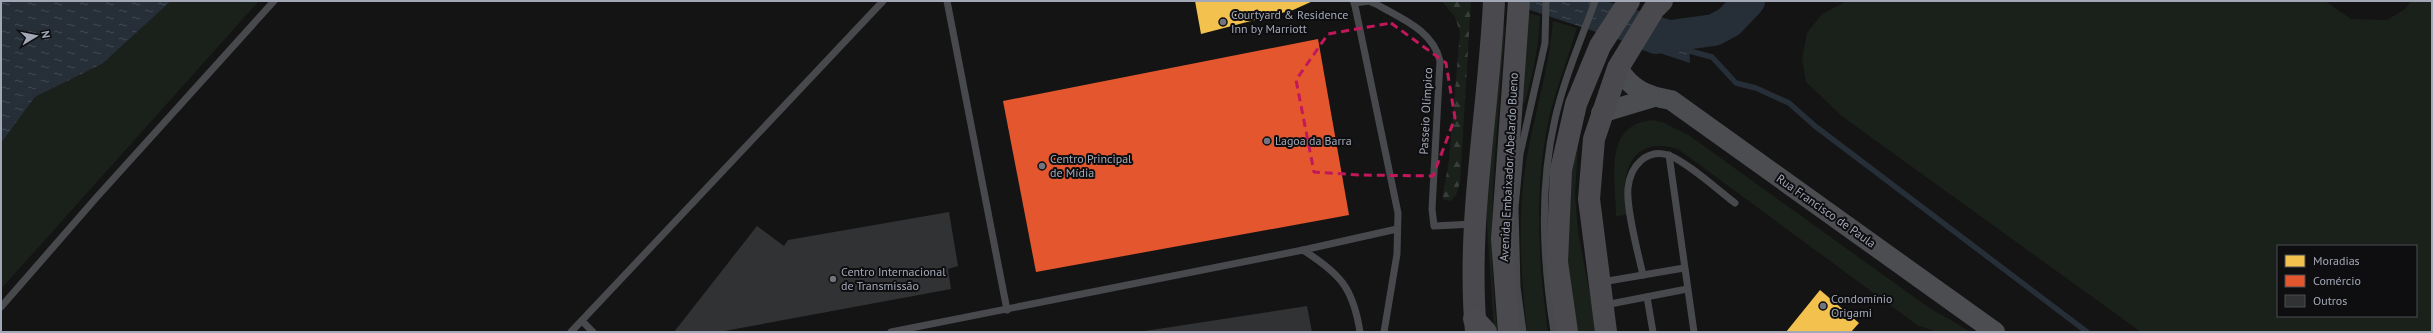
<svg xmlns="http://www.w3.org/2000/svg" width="2433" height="333" font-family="'PT Sans',sans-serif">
  <defs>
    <pattern id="forest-firs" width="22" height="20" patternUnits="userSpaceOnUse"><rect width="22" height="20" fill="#1a211b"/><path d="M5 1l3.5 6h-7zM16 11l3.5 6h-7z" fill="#383e3a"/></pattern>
    <pattern id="water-ripples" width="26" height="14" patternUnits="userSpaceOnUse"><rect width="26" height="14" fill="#262e37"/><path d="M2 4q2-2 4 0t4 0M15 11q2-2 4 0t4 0" fill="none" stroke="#424952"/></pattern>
  </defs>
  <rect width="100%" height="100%" fill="#141414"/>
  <g fill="#1a211b" fill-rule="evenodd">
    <path d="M171 1H259L1 289V143L35 97 102 64Z"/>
    <path d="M1847 1H2325L2351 19 2387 20 2405 9 2411 1H2432V332H2141L1843 117 1806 82 1802 59 1807 33 1822 14ZM2278 246H2416V316H2278Z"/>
    <path d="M1527 13 1540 16C1539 46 1533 73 1525 102L1522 105Z"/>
    <path d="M1553 21 1577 28C1568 58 1556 88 1549 118 1534 189 1538 260 1548 332H1527C1521 276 1517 218 1526 162 1534 115 1549 69 1553 21Z"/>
    <path d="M1503 25 1505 27C1498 127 1484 232 1498 332H1494L1486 209Z"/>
    <path d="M1580 116 1575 194 1578 232 1597 332H1577L1565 250 1570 159Z"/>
    <path d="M1653 120 1662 122 1690 136 1928 307 1971 332H1937L1917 325 1678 149C1629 134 1619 176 1627 215L1616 216C1616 180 1602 124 1653 120Z"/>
  </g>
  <path fill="url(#forest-firs)" d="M1442 1H1471L1460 182 1456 195 1451 201 1443 199V194L1449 161 1460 32 1455 17Z"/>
  <g fill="url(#water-ripples)">
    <path d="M1 1H171L102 64 35 97 1 143Z"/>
    <path d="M1503 1H1605L1688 25 1690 63Z"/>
  </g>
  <g fill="#f2c14e">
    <path d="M1195 1H1313L1293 10 1201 34Z"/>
    <path d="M1820 290 1859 323 1851 332H1786Z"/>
  </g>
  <path fill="#e4572e" d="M1318 39 1349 215 1036 272 1003 101Z"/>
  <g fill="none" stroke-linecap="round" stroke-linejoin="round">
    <path stroke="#262e37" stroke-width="5.5" d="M1682 49 1712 57 1736 83 1756 88 1789 103 1815 126 2087 332"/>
    <path stroke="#262e37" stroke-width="32" d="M1645 34 1656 38 1714 30 1729 22 1749 1"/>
  </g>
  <g fill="#313234">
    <path d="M949 212 958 266 948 269 951 289 719 332H674L757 226 784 246 788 240Z"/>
    <path d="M1307 306 1312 332H1145V331Z"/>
  </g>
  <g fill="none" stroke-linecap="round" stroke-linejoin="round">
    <g stroke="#47494d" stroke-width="7">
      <path d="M947 1 1007 310"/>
      <path d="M1354 1 1398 213 1397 254 1384 332"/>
      <path d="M1354 3 1369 1 1376 4C1400 18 1433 30 1440 61L1432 209 1434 226 1474 224"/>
      <path d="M1669 155 1694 332"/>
      <path d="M1303 250 1397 229"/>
      <path d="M1643 275C1638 253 1626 209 1628 188 1630 167 1646 148 1668 155 1686 161 1719 191 1735 203"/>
      <path d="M1602 282 1684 268"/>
      <path d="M1647 297 1653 332"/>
      <path d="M1605 305 1687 289"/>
      <path d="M1 307 96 198 274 1"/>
      <path d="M582 321 593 332"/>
      <path d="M571 332 883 1"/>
      <path d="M891 332 1303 250C1340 274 1353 287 1360 332"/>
      <path d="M1523 332 1517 287 1515 208 1520 154 1545 43 1546 1"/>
      <path d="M1554 332C1543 261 1539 189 1555 119 1564 79 1581 40 1595 1"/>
    </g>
    <g stroke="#4b4d51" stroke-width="20">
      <path d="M1618 68C1631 89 1646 96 1671 100L1995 332"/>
      <path d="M1601 113 1654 97"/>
    </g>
    <g stroke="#4a4a4e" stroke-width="22">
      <path d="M1476 332C1466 222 1489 111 1494 1"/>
      <path d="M1606 332 1589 199 1594 139 1618 68 1654 9 1662 1"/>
    </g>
    <g stroke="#4a4a4f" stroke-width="22">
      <path d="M1474 319 1486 332"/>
      <path d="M1509 332 1502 239 1519 1"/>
      <path d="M1567 332 1557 262 1561 170 1576 104 1600 46 1629 1"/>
    </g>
  </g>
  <path fill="none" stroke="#c2185b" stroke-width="3" stroke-dasharray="8 5" stroke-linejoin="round" d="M1391 23 1446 63 1455 118 1433 176 1360 175 1314 172 1296 80 1328 34Z"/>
  <g fill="#71747e" stroke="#0e0e10" stroke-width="1.5">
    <circle cx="1223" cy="22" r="4"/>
    <circle cx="1267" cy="141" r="4"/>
    <circle cx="1042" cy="166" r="4"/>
    <circle cx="833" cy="279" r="4"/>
    <circle cx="1823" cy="306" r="4"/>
  </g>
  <g text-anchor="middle" stroke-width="4" stroke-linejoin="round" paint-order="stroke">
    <g font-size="12" fill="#a3a8b7" stroke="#0e0e10" text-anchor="start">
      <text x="1231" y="19">Courtyard &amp; Residence<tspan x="1231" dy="14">Inn by Marriott</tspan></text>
      <text x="1275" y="145">Lagoa da Barra</text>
      <text x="1050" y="163">Centro Principal<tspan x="1050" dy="14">de Mídia</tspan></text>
      <text x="841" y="276">Centro Internacional<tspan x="841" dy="14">de Transmissão</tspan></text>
      <text x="1831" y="303">Condomínio<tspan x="1831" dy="14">Origami</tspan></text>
    </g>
    <g font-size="12" fill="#a3a8b7" stroke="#0e0e10">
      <text transform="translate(1426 111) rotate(-87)" y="4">Passeio Olímpico</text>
      <text transform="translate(1509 167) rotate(-87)" y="4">Avenida Embaixador Abelardo Bueno</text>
      <text transform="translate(1826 211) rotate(35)" y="4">Rua Francisco de Paula</text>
    </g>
  </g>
  <rect width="2433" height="333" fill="none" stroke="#a3a8b7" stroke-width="4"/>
  <rect x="2277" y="245" width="140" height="72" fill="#0e0e10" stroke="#4a4c53"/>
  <rect x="2285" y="255" width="20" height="12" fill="#f2c14e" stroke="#4a4c53"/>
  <text x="2313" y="265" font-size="12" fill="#a3a8b7">Moradias</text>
  <rect x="2285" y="275" width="20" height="12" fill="#e4572e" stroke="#4a4c53"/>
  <text x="2313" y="285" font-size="12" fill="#a3a8b7">Comércio</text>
  <rect x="2285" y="295" width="20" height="12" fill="#313234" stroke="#4a4c53"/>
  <text x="2313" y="305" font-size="12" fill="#a3a8b7">Outros</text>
  <g transform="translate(36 36) rotate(80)" stroke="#0e0e10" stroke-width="3" paint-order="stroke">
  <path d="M0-3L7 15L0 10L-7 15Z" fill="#a3a8b7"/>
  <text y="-6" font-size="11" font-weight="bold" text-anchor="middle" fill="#a3a8b7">N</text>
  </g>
</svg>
